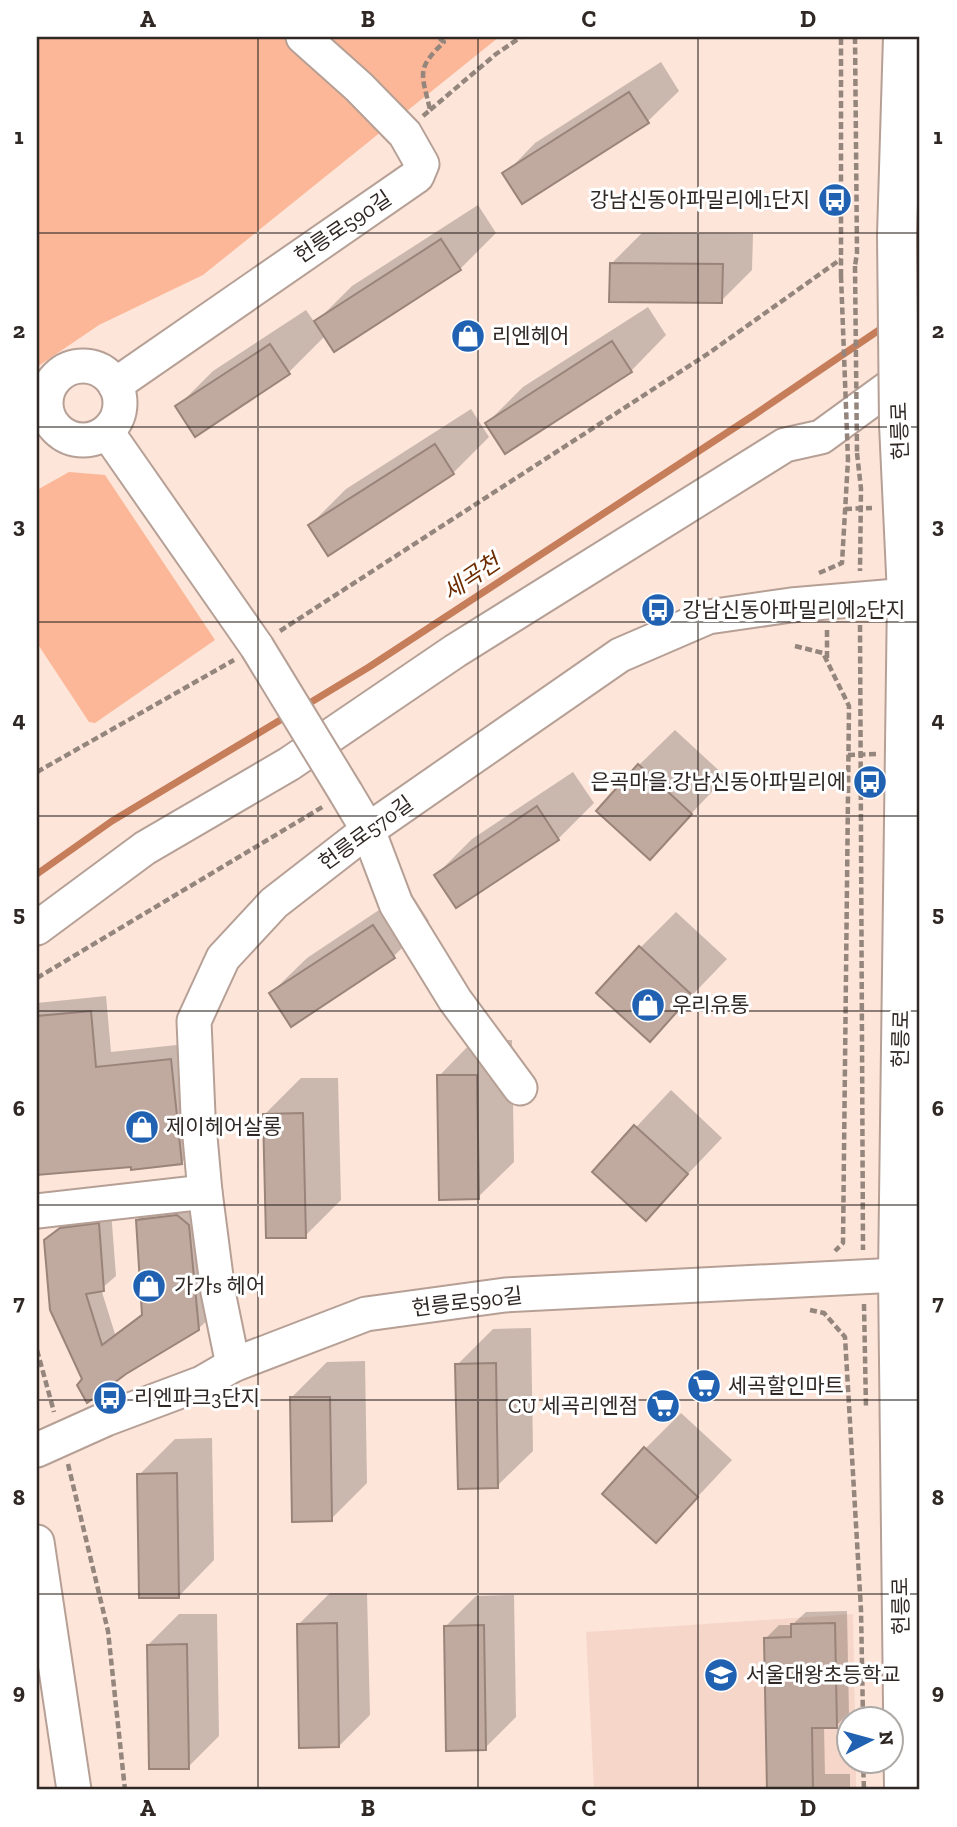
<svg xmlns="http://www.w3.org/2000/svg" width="957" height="1827" font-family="'Zilla Slab','Noto Sans KR',serif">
  <rect width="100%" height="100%" fill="#fde5da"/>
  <path fill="#f6d6c9" d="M853 1614 855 1718H848V1760L856 1761V1790H594L586 1632Z"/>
  <g fill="#fbb797">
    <path d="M37 37H499L203 275 99 325 37 367Z"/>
    <path d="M69 472 105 475 215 640 95 723 89 722 37 643V490Z"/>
  </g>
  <g fill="#0003">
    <path d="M661 62 679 91 648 121 505 174 535 143Z"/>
    <path d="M478 205 496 233 460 269 326 335 288 373 177 407 213 371 306 310 315 323 352 286Z"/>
    <path d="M642 233 753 234 752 270 721 301 612 263Z"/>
    <path d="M648 307 666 335 631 371 487 423 523 387Z"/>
    <path d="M471 409 489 437 453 473 310 525 346 489Z"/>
    <path d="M675 730 726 777 650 857 639 765Z"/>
    <path d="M573 772 594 803 558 839 436 875 472 839Z"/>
    <path d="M409 890 429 921 394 956 271 993 307 958Z"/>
    <path d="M676 912 727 959 650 1039 640 948Z"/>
    <path d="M106 996 111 1052 186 1044 197 1147 182 1162 37 1174V1003Z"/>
    <path d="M474 1040H512L514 1162 478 1197 439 1076Z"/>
    <path d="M301 1078H338L341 1200 305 1236 265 1114Z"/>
    <path d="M671 1090 722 1138 646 1218 594 1172Z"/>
    <path d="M190 1203 212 1316 198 1329 84 1379 46 1240 75 1215 111 1211 116 1276 101 1289 115 1334 144 1312 137 1220 150 1207Z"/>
    <path d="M531 1328 533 1451 497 1486 457 1365 493 1329Z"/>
    <path d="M365 1361 367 1483 331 1519 291 1398 327 1362Z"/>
    <path d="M681 1413 732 1460 656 1541 645 1449Z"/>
    <path d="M212 1438 214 1560 179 1596 139 1475 175 1439Z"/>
    <path d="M330 1593H367L370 1715 339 1746 299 1624Z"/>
    <path d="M514 1595 516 1717 485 1748 445 1627 476 1596Z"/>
    <path d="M847 1611 849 1713 836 1726H824L825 1774H850V1790H769L766 1638 779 1625H792L806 1612Z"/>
    <path d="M179 1614H217L219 1736 188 1767 148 1645Z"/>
  </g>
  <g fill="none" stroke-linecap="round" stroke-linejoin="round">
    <g stroke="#c57d5a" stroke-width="7">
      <path d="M303 707 369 667 754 415 885 326"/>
      <path d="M37 874 112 821 287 716"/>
    </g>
  </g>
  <g fill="#c0aa9f" stroke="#9a847a" stroke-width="2">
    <path d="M629 92 649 123 522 204 502 173Z"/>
    <path d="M441 239 461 270 334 352 314 321Z"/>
    <path d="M610 263 723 264 722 303 609 302Z"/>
    <path d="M612 341 632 372 505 454 485 423Z"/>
    <path d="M270 344 290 374 195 437 175 406Z"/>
    <path d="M435 444 454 474 328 556 308 525Z"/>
    <path d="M638 764 692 814 650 860 596 811Z"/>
    <path d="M537 806 559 840 456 908 434 875Z"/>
    <path d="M373 925 395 958 291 1027 269 993Z"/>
    <path d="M639 946 692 995 650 1042 596 993Z"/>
    <path d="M91 1011 96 1067 171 1059 182 1164 131 1170V1167L37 1175V1016Z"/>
    <path d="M437 1075H477L479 1199 439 1200Z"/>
    <path d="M303 1113 306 1238H266L263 1114Z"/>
    <path d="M634 1125 688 1174 646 1221 592 1172Z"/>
    <path d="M177 1215 189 1225 199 1330 126 1374 87 1403 77 1385 82 1379 50 1310 44 1240 60 1228 99 1223 104 1291 86 1294 102 1345 142 1315 136 1220Z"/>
    <path d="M496 1363 498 1488 458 1489 455 1364Z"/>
    <path d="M290 1397H330L332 1521 292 1522Z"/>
    <path d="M644 1447 698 1497 656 1543 602 1494Z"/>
    <path d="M177 1473 179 1598H139L137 1474Z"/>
    <path d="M337 1623 339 1747 299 1748 297 1624Z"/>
    <path d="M835 1623 837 1728H812L813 1790H767L764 1638 791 1637V1624Z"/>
    <path d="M484 1625 486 1750 446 1751 444 1626Z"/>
    <path d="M187 1644 189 1769H149L147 1645Z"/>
  </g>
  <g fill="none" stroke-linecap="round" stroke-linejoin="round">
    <g stroke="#b6a096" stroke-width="37">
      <g id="minor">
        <circle cx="83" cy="403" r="37"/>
        <path d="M115 385 417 176 422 164 405 134 359 87 303 37"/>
        <path d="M107 432 257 647"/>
        <path d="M346 793 368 830 396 904 455 1000 520 1088"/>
        <path d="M37 928 145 848 289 764 455 651 785 445 821 437 920 365"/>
        <path d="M37 1211 205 1192"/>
        <path d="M233 1365 218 1292 205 1192 198 1115 194 1021 223 958 274 903 368 830 620 655 708 617 791 605 920 594"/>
        <path d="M37 1450 106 1419 202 1383 233 1365 366 1314 505 1295 898 1275"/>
        <path d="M37 1542 74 1790"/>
      </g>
    </g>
    <g stroke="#b6a096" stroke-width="42">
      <g id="major">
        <path d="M897 235 903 37"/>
        <path d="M899 424 907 595 898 1275 904 1790"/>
      </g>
    </g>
    <g stroke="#94857d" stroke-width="4.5" stroke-dasharray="7 3.5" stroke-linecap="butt">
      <path d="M855 37 857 253 855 266"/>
      <path d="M430 110 496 54 521 37"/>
      <path d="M423 116 430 110C422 73 415 70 444 42L438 37"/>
      <path d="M841 276V37"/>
      <path d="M857 453 861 489 860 571"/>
      <path d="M845 509 872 508"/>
      <path d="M819 573 842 563 848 460"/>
      <path d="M860 625 863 1250"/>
      <path d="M827 630V660"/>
      <path d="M280 631 709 353 841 259"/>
      <path d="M795 646 823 653 849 706 843 1243 835 1251"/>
      <path d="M848 755 876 754"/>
      <path d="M37 772 234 660"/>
      <path d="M37 978 324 806"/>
      <path d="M864 1304 866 1408"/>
      <path d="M810 1310 824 1313 845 1337 861 1610 863 1718"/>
      <path d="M37 1350 54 1412"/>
      <path d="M68 1464 108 1631 125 1790"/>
      <path d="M863 1760 864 1790"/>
    </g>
    <use href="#minor" stroke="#fff" stroke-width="33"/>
    <use href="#major" stroke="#fff" stroke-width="38"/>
    <g stroke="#b6a096" stroke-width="37" stroke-linecap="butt">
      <path id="minor-bridge" d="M257 647 346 793"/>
    </g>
    <g stroke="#b6a096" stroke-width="42" stroke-linecap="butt">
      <path id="major-bridge" d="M897 235 899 424"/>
    </g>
    <g stroke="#94857d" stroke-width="4.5" stroke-dasharray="7 3.5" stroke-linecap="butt">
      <path d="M855 266 857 453"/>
      <path d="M841 276 848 460"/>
    </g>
    <use href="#minor-bridge" stroke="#fff" stroke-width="33"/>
    <use href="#major-bridge" stroke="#fff" stroke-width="38"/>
  </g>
  <path fill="none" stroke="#302824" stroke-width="2" stroke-opacity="0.55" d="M258 37V1790M478 37V1790M698 37V1790M37 233H920M37 427H920M37 622H920M37 816H920M37 1011H920M37 1205H920M37 1400H920M37 1594H920"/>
  <defs>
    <g id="bus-disc" transform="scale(1.75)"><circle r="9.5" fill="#2161b2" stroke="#fff"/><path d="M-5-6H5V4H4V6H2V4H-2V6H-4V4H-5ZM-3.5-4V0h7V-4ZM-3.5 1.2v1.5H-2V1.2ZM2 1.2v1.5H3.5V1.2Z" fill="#fff"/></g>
    <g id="shop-disc" transform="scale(1.75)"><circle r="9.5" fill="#2161b2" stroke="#fff"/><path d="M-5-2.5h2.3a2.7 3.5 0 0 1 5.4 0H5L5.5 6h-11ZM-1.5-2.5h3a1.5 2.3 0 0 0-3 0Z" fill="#fff"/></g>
    <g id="supermarket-disc" transform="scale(1.75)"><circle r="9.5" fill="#2161b2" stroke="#fff"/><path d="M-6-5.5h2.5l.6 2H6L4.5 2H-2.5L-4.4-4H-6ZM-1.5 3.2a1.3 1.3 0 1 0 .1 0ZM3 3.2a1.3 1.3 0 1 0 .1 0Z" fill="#fff"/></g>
    <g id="school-disc" transform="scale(1.75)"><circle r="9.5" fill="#2161b2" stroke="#fff"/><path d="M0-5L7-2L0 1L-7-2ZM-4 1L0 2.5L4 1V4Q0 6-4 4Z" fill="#fff"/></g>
  </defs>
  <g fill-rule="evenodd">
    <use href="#bus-disc" x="835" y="200"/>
    <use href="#shop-disc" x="468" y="336"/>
    <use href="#bus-disc" x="658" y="610"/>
    <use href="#bus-disc" x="870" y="782"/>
    <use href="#shop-disc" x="648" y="1005"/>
    <use href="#shop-disc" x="142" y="1127"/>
    <use href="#shop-disc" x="149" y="1286"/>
    <use href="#supermarket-disc" x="704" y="1386"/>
    <use href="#bus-disc" x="110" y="1398"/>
    <use href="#supermarket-disc" x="663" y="1406"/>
    <use href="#school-disc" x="721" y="1675"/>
  </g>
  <g text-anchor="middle" stroke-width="6" stroke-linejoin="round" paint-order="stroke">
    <g font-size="21" fill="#302824" stroke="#fff" text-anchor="start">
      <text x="810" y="207" text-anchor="end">강남신동아파밀리에1단지</text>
      <text x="492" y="343">리엔헤어</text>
      <text x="682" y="617">강남신동아파밀리에2단지</text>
      <text x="846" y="789" text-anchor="end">은곡마을.강남신동아파밀리에</text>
      <text x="672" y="1012">우리유통</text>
      <text x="166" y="1134">제이헤어살롱</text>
      <text x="174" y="1293">가가s 헤어</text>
      <text x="728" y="1393">세곡할인마트</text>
      <text x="134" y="1405">리엔파크3단지</text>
      <text x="638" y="1413" text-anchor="end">CU 세곡리엔점</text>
      <text x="746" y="1682">서울대왕초등학교</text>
    </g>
    <g font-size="21" fill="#302824" stroke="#fff">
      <text transform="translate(343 227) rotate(-34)" y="7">헌릉로590길</text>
      <text transform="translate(900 431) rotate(-92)" y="7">헌릉로</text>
      <text transform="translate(366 833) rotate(-36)" y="7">헌릉로570길</text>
      <text transform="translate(901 1039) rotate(-89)" y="7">헌릉로</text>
      <text transform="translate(467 1302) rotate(-7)" y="7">헌릉로590길</text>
      <text transform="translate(901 1606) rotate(-91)" y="7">헌릉로</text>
    </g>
    <g font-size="23" font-style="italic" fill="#6d2b00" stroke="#fff">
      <text transform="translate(471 577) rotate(-34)" y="8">세곡천</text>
    </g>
  </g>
  <rect width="957" height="1827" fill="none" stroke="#ffffff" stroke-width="77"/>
  <g transform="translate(870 1740) rotate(84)"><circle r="33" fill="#ffffff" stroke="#aca9a7" stroke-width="2"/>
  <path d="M0-5L12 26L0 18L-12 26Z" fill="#2161b2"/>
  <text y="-10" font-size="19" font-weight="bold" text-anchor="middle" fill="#302824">N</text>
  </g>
  <rect x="38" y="38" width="880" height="1750" fill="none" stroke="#302824" stroke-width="2.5"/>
  <g font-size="23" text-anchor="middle" font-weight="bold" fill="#302824">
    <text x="148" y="27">A</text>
    <text x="368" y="27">B</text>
    <text x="589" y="27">C</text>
    <text x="808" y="27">D</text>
    <text x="19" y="144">1</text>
    <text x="938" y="144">1</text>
    <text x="19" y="338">2</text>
    <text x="938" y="338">2</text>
    <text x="19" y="533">3</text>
    <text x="938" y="533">3</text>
    <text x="19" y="727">4</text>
    <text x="938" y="727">4</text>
    <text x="19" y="921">5</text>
    <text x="938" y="921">5</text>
    <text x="19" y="1116">6</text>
    <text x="938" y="1116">6</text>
    <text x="19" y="1310">7</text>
    <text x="938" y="1310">7</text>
    <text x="19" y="1505">8</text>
    <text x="938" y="1505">8</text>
    <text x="19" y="1699">9</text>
    <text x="938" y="1699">9</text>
    <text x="148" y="1816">A</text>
    <text x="368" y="1816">B</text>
    <text x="589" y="1816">C</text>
    <text x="808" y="1816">D</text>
  </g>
</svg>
